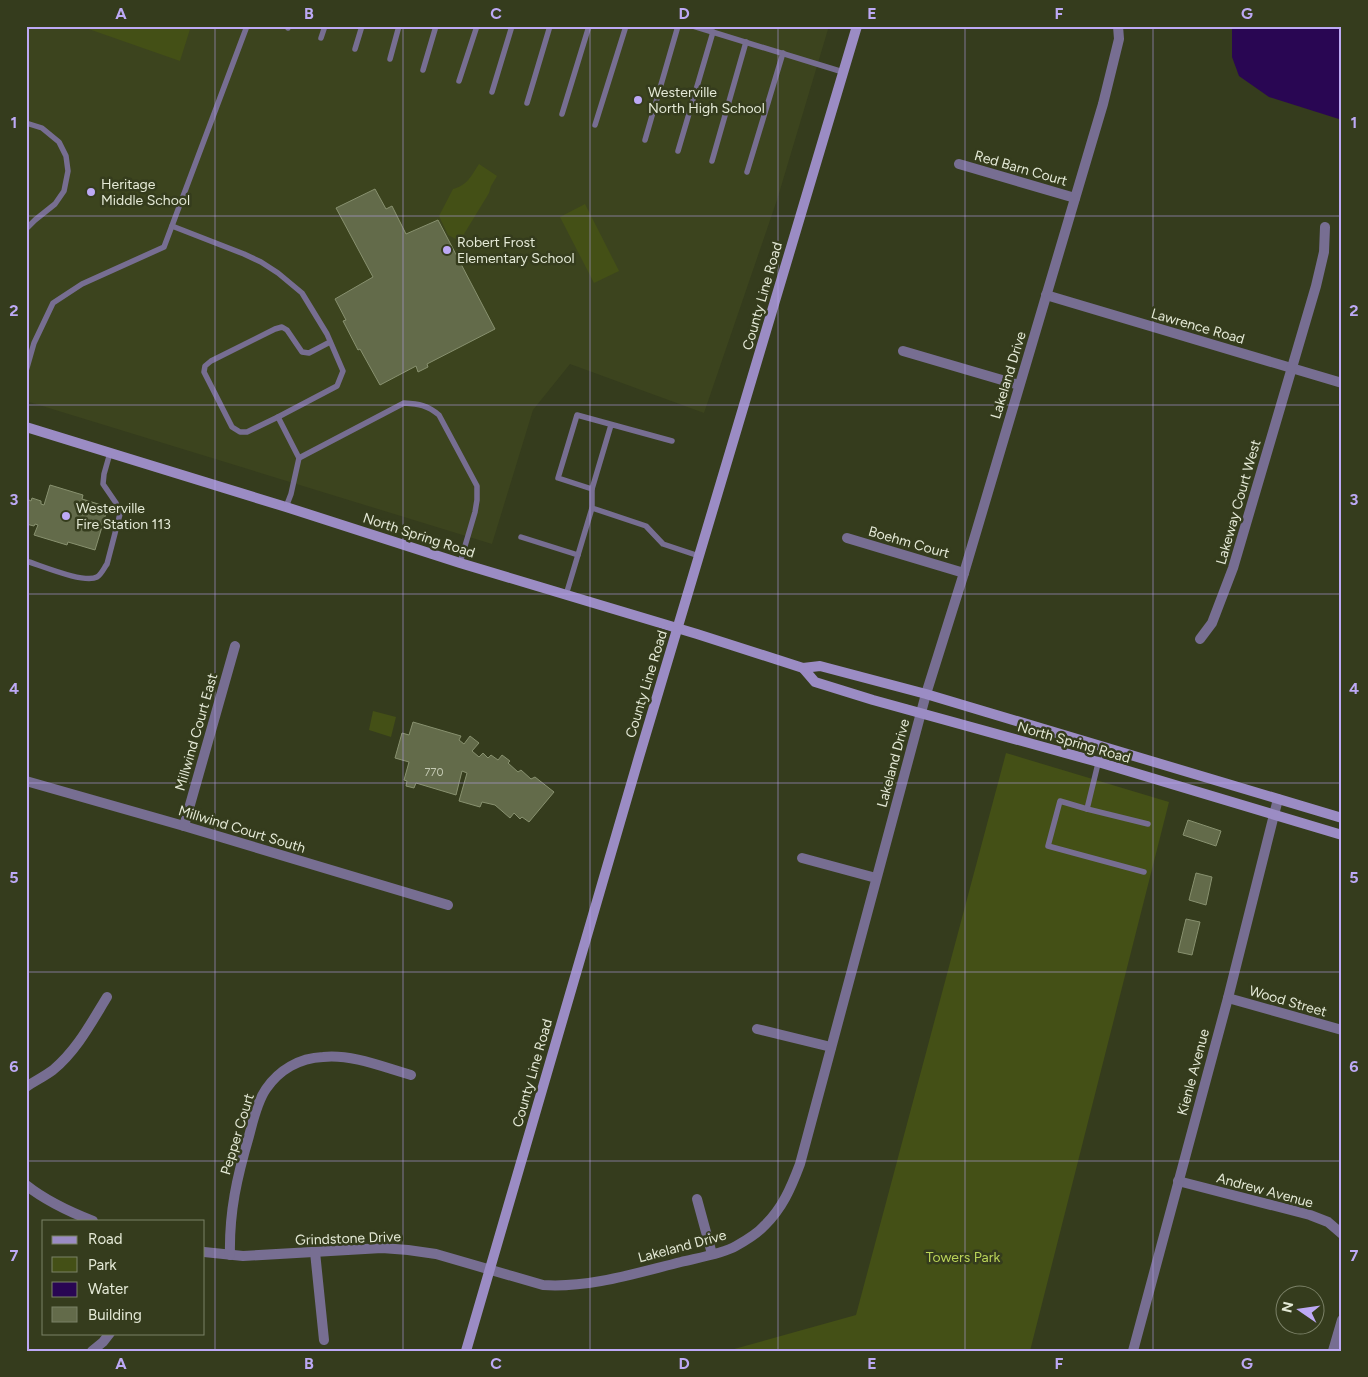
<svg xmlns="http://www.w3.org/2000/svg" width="1368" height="1377" font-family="Figtree,sans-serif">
  <rect width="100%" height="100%" fill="#353c1d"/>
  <path fill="#3c441e" d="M26 26H829L777 200 704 413 570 364 533 410 492 544 26 401Z"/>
  <g fill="#445016">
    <path d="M80 26H191L180 61Z"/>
    <path d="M479 164 497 176 491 186 489 193 461 239 458 240 448 235 439 216 453 189C468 185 471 176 479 164Z"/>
    <path d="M585 204 619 271 594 283 560 217Z"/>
    <path d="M373 711 396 717 391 737 369 730Z"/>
    <path d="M1006 753 1169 802 1030 1351H727L856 1315Z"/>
  </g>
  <path fill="#290653" d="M1232 26H1342V120L1269 97 1239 76 1232 57Z"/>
  <g fill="#636b4a" stroke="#88916f">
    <path d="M375 189 386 209 392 206 406 234 438 220 495 329 427 364 428 367 418 372 416 366 380 385 360 349 358 350 343 321 346 320 335 299 373 277 336 208Z"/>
    <path d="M50 485 83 495 82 499 108 507 95 550 68 542 67 545 34 535 38 525 35 524 34 526 26 524V508L29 500 31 501 32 498 41 501V504L44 505Z"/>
    <path d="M413 722 461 736 459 740 464 744 470 736 479 743 472 751 479 757 483 753 488 758 491 755 498 760 502 755 510 761 508 763 518 772 521 770 531 779 535 777 554 792 529 822 522 817 520 819 514 813 510 818 495 805 482 802 480 807 459 801 467 773 462 771 456 795 416 783 414 788 406 786 407 781 404 780 409 762 395 758 402 733 409 735Z"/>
    <path d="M1188 820 1221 831 1216 846 1183 835Z"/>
    <path d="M1196 873 1212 877 1206 905 1189 900Z"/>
    <path d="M1186 919 1200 922 1192 955 1178 952Z"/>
  </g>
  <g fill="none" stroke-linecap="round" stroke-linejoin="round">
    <g stroke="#776e92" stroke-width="5.5">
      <path d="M693 26 843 72"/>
      <path d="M288 28 289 26"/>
      <path d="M321 38 325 26"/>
      <path d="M355 49 362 26"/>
      <path d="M390 59 399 26"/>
      <path d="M423 70 436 26"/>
      <path d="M459 81 477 26"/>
      <path d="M492 92 512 26"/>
      <path d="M527 103 550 26"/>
      <path d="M562 114 589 26"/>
      <path d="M26 123 42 128 59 142 66 156 68 171 64 191 55 204 35 220 26 229"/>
      <path d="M595 125 626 26"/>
      <path d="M645 140 678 26"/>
      <path d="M678 151 713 32"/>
      <path d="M712 161 746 42"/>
      <path d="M747 172 783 53"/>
      <path d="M172 226 244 254 261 262 278 273 302 293 327 334 343 371 337 386 278 417 299 458"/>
      <path d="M26 371 34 343 53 303 82 284 164 247 247 26"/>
      <path d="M278 417 247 432H240L232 427 204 372 205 366 211 361 275 329 282 327 287 330 302 352 309 353 330 342"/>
      <path d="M611 425 592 489 558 478 577 415 672 441"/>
      <path d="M592 489V508"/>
      <path d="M286 507 291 494 299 458 404 403C419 404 427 405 439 415L477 486V500L475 512 460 563"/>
      <path d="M521 537 578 555"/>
      <path d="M26 561C40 565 84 584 97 577 101 575 104 568 107 564L120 514 116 503 103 484 104 474 110 453"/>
      <path d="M566 595 592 508 646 526 663 544 699 556"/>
      <path d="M1102 747 1087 809 1148 824"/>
      <path d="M1087 809 1060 801 1048 846 1144 872"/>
    </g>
    <g stroke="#776e92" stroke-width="10">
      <path d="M959 164 1075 198"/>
      <path d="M1046 295 1342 383"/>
      <path d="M903 351 1019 385"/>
      <path d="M847 538 964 573"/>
      <path d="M1200 639 1212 623 1233 568 1316 286 1324 252 1325 227"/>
      <path d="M26 781 184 826 448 905"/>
      <path d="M184 826 235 646"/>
      <path d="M802 858 876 878"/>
      <path d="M1228 998 1342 1030"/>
      <path d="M757 1029 831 1047"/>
      <path d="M26 1087C35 1081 45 1076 53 1070 77 1050 91 1023 107 997"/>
      <path d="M1178 1181 1310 1215 1328 1222 1342 1234"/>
      <path d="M26 1185C46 1201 70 1212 93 1221"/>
      <path d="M697 1199 712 1254"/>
      <path d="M204 1252 243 1256 382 1248 408 1250 436 1254 543 1285C590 1288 636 1273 681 1262 697 1258 722 1254 736 1246 745 1241 757 1234 764 1226 782 1209 791 1188 800 1164L926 694 964 573 1103 104 1119 39 1118 26"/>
      <path d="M315 1252 324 1340"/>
      <path d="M230 1255C229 1212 237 1177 249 1136 253 1121 257 1102 266 1089 279 1070 299 1058 323 1057 352 1054 383 1067 411 1075"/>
      <path d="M92 1351 103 1342 110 1333"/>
      <path d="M1133 1351 1228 998 1278 799"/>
      <path d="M1333 1351 1342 1320"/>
    </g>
    <g stroke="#9b8cc4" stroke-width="10">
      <path d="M26 427 286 507 460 563 697 634 803 668 820 666 926 694 1342 818"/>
      <path d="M803 668 815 682 873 700 1098 762 1342 835"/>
      <path d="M466 1351 639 757 857 26"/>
    </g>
  </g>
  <path fill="none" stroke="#bda9f5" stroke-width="1" stroke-opacity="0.55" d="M215 26V1351M403 26V1351M590 26V1351M778 26V1351M965 26V1351M1153 26V1351M26 216H1342M26 405H1342M26 594H1342M26 783H1342M26 972H1342M26 1161H1342"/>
  <g fill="#bda9f5" stroke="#353c1d" stroke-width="2">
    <circle cx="638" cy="100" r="5"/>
    <circle cx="91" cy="192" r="5"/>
    <circle cx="447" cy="250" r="5"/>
    <circle cx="66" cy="516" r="5"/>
  </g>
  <g text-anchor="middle" stroke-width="5" stroke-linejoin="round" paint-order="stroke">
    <g font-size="11" fill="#c4cab3">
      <text x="434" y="776">770</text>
    </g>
    <g font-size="14" fill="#e4e9d6" stroke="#353c1d" text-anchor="start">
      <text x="648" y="97">Westerville<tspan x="648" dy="16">North High School</tspan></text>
      <text x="101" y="189">Heritage<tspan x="101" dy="16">Middle School</tspan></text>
      <text x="457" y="247">Robert Frost<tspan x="457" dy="16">Elementary School</tspan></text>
      <text x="76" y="513">Westerville<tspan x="76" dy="16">Fire Station 113</tspan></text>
    </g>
    <g font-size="14" fill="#e4e9d6" stroke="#353c1d">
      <text transform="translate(1021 168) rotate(16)" y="5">Red Barn Court</text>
      <text transform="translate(762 296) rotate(-74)" y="5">County Line Road</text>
      <text transform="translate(1198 326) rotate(16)" y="5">Lawrence Road</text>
      <text transform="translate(1008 375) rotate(-73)" y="5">Lakeland Drive</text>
      <text transform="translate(1238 502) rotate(-74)" y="5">Lakeway Court West</text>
      <text transform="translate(419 535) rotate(18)" y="5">North Spring Road</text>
      <text transform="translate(909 542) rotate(16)" y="5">Boehm Court</text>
      <text transform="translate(646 684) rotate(-73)" y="5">County Line Road</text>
      <text transform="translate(196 732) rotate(-74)" y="5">Millwind Court East</text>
      <text transform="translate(1074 742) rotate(16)" y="5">North Spring Road</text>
      <text transform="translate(893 763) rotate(-75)" y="5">Lakeland Drive</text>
      <text transform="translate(242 829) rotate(17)" y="5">Millwind Court South</text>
      <text transform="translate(1288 1001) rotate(16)" y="5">Wood Street</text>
      <text transform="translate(1193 1072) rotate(-75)" y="5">Kienle Avenue</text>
      <text transform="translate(532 1073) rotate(-74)" y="5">County Line Road</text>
      <text transform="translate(237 1134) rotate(-73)" y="5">Pepper Court</text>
      <text transform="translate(1265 1190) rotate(15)" y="5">Andrew Avenue</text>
      <text transform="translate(348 1238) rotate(-2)" y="5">Grindstone Drive</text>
      <text transform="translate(682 1246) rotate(-15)" y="5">Lakeland Drive</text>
    </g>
    <g font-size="14" fill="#bad458" stroke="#353c1d">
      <text x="963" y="1262">Towers Park</text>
    </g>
  </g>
  <rect width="1368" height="1377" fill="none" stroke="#353c1d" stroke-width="55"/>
  <rect x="42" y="1220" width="162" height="115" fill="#353c1d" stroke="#7b8167"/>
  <rect x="52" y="1236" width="25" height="8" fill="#9b8cc4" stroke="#7b8167"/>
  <text x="88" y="1244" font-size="15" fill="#e4e9d6">Road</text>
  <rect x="52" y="1257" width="25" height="15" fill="#445016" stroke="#7b8167"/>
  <text x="88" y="1270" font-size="15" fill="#e4e9d6">Park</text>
  <rect x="52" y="1282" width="25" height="15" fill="#290653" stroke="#7b8167"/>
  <text x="88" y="1294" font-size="15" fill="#e4e9d6">Water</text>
  <rect x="52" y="1307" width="25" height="15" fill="#636b4a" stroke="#7b8167"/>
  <text x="88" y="1320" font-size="15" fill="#e4e9d6">Building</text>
  <g transform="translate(1300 1310) rotate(283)"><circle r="24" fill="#353c1d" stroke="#7b8167"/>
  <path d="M0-4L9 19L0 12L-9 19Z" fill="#bda9f5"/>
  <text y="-8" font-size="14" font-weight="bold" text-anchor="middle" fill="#e4e9d6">N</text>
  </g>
  <rect x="28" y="28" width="1312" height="1322" fill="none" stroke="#bda9f5" stroke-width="2"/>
  <g font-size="16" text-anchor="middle" font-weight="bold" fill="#bda9f5">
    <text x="121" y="19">A</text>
    <text x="309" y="19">B</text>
    <text x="496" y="19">C</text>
    <text x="684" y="19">D</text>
    <text x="872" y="19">E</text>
    <text x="1059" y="19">F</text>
    <text x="1247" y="19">G</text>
    <text x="14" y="128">1</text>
    <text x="1354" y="128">1</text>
    <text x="14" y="316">2</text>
    <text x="1354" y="316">2</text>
    <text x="14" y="505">3</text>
    <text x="1354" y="505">3</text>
    <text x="14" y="694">4</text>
    <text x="1354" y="694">4</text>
    <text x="14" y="883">5</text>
    <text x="1354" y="883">5</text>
    <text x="14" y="1072">6</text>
    <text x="1354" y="1072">6</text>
    <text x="14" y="1261">7</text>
    <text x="1354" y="1261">7</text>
    <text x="121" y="1369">A</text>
    <text x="309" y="1369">B</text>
    <text x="496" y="1369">C</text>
    <text x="684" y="1369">D</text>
    <text x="872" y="1369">E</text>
    <text x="1059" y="1369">F</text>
    <text x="1247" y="1369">G</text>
  </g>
</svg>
